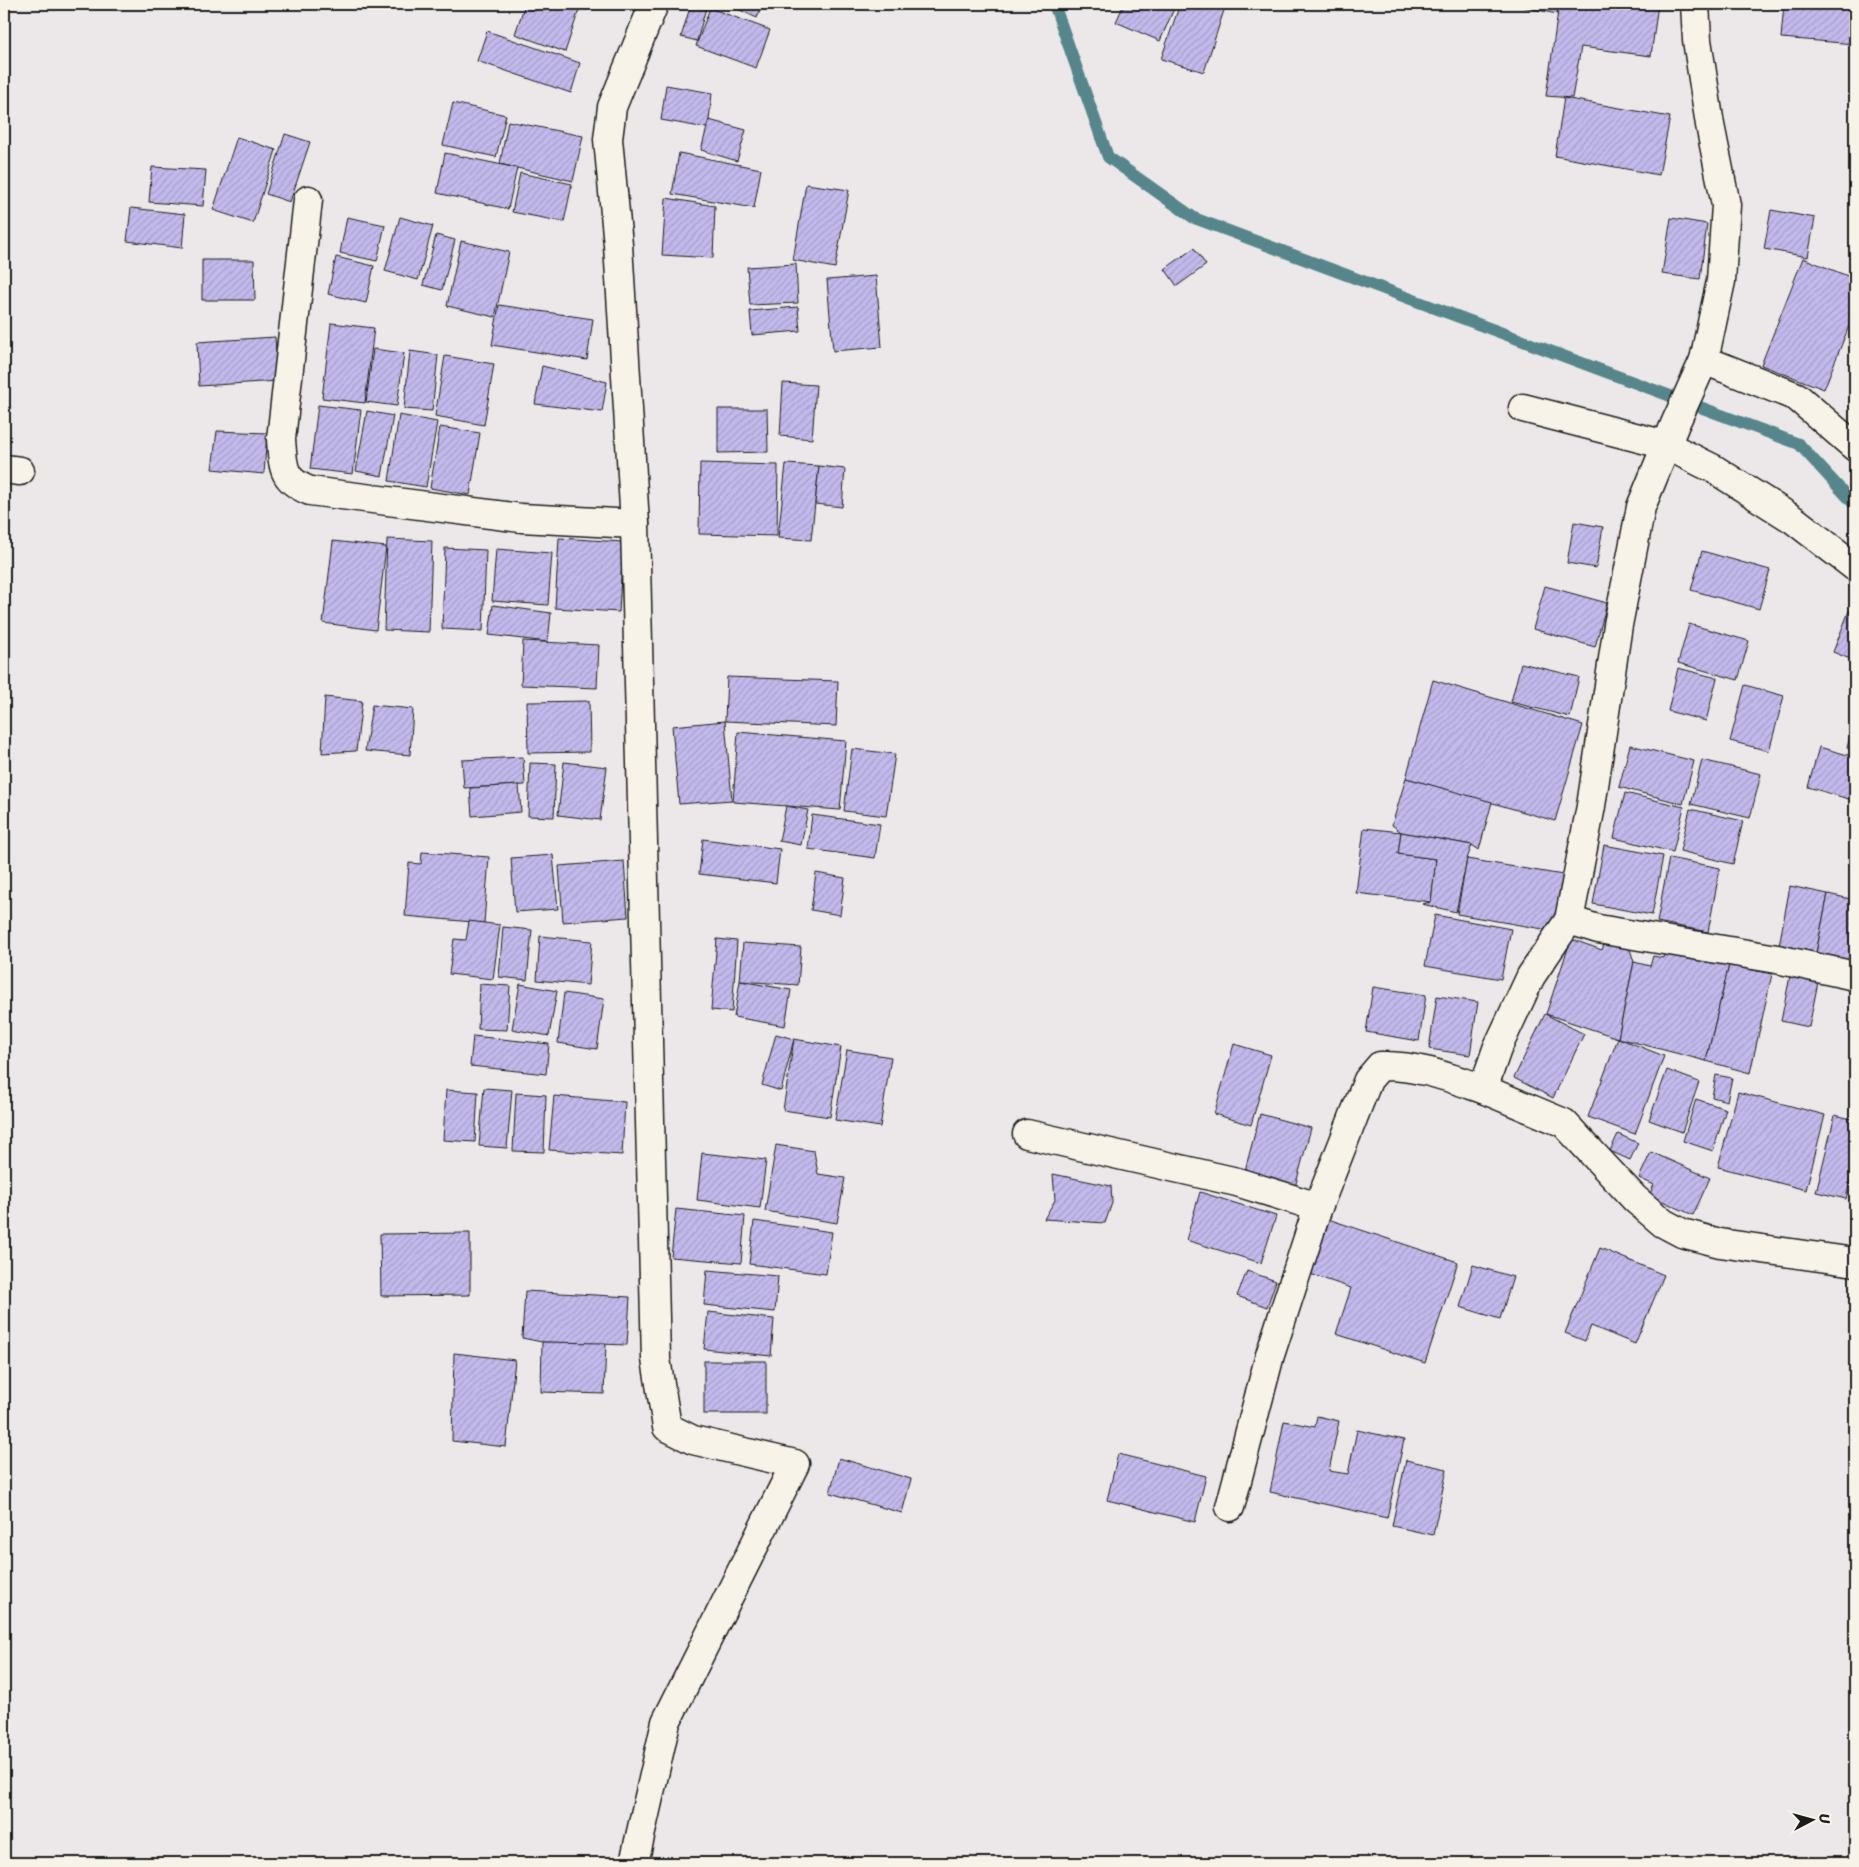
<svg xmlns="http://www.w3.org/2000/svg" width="1859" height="1867" font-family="Sriracha,sans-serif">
  <defs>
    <pattern id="building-hatch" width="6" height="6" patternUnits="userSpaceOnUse" patternTransform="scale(1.25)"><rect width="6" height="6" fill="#c2baec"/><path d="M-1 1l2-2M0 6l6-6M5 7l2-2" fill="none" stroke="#a69fca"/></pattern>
  </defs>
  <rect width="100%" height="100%" fill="#ece8e9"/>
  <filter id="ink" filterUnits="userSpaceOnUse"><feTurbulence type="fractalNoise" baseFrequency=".02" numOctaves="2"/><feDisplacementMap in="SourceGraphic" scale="10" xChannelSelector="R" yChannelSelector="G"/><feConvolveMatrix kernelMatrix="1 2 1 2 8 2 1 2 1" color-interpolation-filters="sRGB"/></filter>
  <g filter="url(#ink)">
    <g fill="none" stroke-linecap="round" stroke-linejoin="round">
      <path stroke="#56868b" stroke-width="12" d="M1054 4 1108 157 1194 218 1799 444 1855 505"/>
    </g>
    <g fill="url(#building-hatch)" stroke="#1c1c1c">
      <path d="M525 4H581L565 52 515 34Z"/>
      <path d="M691 4H707L697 41 681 37Z"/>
      <path d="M727 4H763L757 18Z"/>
      <path d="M1124 4H1176L1160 41 1116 22Z"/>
      <path d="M1180 4H1226L1204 72 1161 59Z"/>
      <path d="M1509 4H1559L1557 14Z"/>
      <path d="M1559 4H1658L1651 56 1581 47 1572 98 1546 96Z"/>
      <path d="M1784 4 1855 5V44L1781 38Z"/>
      <path d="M710 8 770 30 756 68 696 46Z"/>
      <path d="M487 31 580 63 571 93 477 61Z"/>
      <path d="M666 85 712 93 709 120 706 128 661 120Z"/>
      <path d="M1564 98 1670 117 1659 175 1555 156Z"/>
      <path d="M453 103 506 115 496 157 443 145Z"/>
      <path d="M709 120 746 130 737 161 701 150Z"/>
      <path d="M508 121 583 136 573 181 500 164Z"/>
      <path d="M285 134 310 142 290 202 266 194Z"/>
      <path d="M237 137 276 150 253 223 213 210Z"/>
      <path d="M445 153 517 168 508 209 437 193Z"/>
      <path d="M679 153 761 169 754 208 672 194Z"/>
      <path d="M152 167 206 170 203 206 149 202Z"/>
      <path d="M520 173 572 184 564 222 512 212Z"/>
      <path d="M806 184 849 190 835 268 793 260Z"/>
      <path d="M666 198 715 206 713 258 662 255Z"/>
      <path d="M131 208 185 214 182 248 127 241Z"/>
      <path d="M1771 210 1815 218 1808 257 1764 249Z"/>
      <path d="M347 217 385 225 377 261 340 253Z"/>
      <path d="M400 217 433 226 418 280 385 271Z"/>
      <path d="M1671 218 1707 224 1700 279 1662 274Z"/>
      <path d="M436 235 455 240 442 290 423 285Z"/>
      <path d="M461 241 509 252 495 317 447 306Z"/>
      <path d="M1194 248 1206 265 1177 286 1165 269Z"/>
      <path d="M336 257 374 266 366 303 328 294Z"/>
      <path d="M1803 258 1855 279V311L1824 389 1761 365Z"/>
      <path d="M202 260H254L255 300H202Z"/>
      <path d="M796 264 798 303 750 305 747 267Z"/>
      <path d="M876 276 882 347 833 351 827 280Z"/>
      <path d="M499 305 593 319 587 360 492 345Z"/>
      <path d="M798 307 800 331 752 335 750 311Z"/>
      <path d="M331 323 374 328 365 403 322 398Z"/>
      <path d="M275 337 278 381 199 386 197 342Z"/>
      <path d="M373 349 404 353 397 406 366 402Z"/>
      <path d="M410 351 438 355 432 411 404 409Z"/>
      <path d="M445 356 494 364 484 425 435 416Z"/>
      <path d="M542 366 607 382 602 412 535 404Z"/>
      <path d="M783 383 816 385 812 439 780 436Z"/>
      <path d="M318 405 361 410 353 474 310 469Z"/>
      <path d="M718 409H767L768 452 718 453Z"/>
      <path d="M367 411 393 416 382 476 356 471Z"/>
      <path d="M399 415 437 422 426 487 389 481Z"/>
      <path d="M440 427 480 433 470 495 430 488Z"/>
      <path d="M217 431 267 433 264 474 212 469Z"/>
      <path d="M700 463 778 465 777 536 699 534Z"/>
      <path d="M786 464 819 466 811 540 778 538Z"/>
      <path d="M819 466 845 469 842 507 815 504Z"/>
      <path d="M1574 522 1603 527 1596 568 1567 563Z"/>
      <path d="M559 538 623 542 619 612 555 608Z"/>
      <path d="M387 539 432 541 429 632 384 630Z"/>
      <path d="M333 541 386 547 376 630 323 623Z"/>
      <path d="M445 548 486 550 483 631 442 629Z"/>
      <path d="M496 549 552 553 548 605 492 601Z"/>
      <path d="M1702 551 1770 570 1759 609 1691 590Z"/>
      <path d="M1545 586 1607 603 1595 647 1533 629Z"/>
      <path d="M493 605 551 613 548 642 489 635Z"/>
      <path d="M1849 611 1855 614V661L1833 652Z"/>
      <path d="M1689 624 1749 641 1738 680 1678 663Z"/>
      <path d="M523 641 599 645 597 688 521 685Z"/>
      <path d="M1521 663 1579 677 1570 717 1511 702Z"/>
      <path d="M1678 668 1717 678 1706 721 1668 711Z"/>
      <path d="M727 677 838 681 836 726 725 721Z"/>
      <path d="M1433 680 1583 725 1555 821 1406 778Z"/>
      <path d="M1745 685 1784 696 1769 751 1730 741Z"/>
      <path d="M325 697 362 701 356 751 322 753Z"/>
      <path d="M589 701 590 752 528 753 527 702Z"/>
      <path d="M372 705 413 709 410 755 365 751Z"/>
      <path d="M1855 717V750L1847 748Z"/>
      <path d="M725 721 732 800 679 804 672 726Z"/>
      <path d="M738 732 846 741 840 810 733 802Z"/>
      <path d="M1630 745 1694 761 1683 804 1619 787Z"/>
      <path d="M1819 747 1855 757V801L1808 787Z"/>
      <path d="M852 749 895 754 886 816 844 811Z"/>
      <path d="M523 757 525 785 464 788 462 760Z"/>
      <path d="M1702 760 1761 774 1750 818 1691 804Z"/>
      <path d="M564 762 607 767 600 820 558 815Z"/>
      <path d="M530 763 556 764 554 817 528 816Z"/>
      <path d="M1406 778 1492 802 1479 850 1472 845 1401 832 1392 825Z"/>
      <path d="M519 785 521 812 472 816 470 788Z"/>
      <path d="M1625 793 1684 807 1673 852 1614 838Z"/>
      <path d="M786 806 808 810 801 845 779 841Z"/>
      <path d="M1690 809 1743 821 1733 864 1680 851Z"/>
      <path d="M812 815 880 824 875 858 808 849Z"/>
      <path d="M1364 828 1401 832 1398 854 1436 859 1431 902 1356 893Z"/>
      <path d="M1401 832 1472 845 1467 859 1456 912 1422 904 1431 902 1436 859 1398 854Z"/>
      <path d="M703 839 780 849 776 883 699 874Z"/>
      <path d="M1604 845 1663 856 1652 915 1593 904Z"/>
      <path d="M422 852 489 857 484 923 405 916 409 863 421 864Z"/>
      <path d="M553 855 558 909 515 912 511 858Z"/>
      <path d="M1669 858 1720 868 1708 932 1657 922Z"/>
      <path d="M1467 859 1563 875 1554 931 1457 914Z"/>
      <path d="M624 861 628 917 563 922 559 866Z"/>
      <path d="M816 873 845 878 840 915 811 910Z"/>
      <path d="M1790 886 1828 894 1816 953 1779 946Z"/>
      <path d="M1828 894 1855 900V961L1816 953Z"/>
      <path d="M1435 915 1511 929 1501 979 1425 966Z"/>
      <path d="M469 921 500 925 493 979 449 974 454 939 466 940Z"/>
      <path d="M503 927 532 930 527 980 499 977Z"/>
      <path d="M540 936 592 941 588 985 537 980Z"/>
      <path d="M1606 938 1629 946 1634 962 1618 1038 1546 1014 1571 939 1602 950Z"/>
      <path d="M717 939 737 941 732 1012 711 1010Z"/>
      <path d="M743 943 801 947 798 985 740 981Z"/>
      <path d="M1665 949 1729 965 1706 1061 1618 1038 1634 962 1650 966 1653 956 1663 958Z"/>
      <path d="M1729 965 1772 974 1750 1073 1706 1061Z"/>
      <path d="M1790 976 1818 982 1809 1027 1781 1021Z"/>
      <path d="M740 981 791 990 785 1026 734 1017Z"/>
      <path d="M480 984 510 986 507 1030 478 1029Z"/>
      <path d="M520 984 557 991 549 1036 512 1029Z"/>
      <path d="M1373 987 1426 995 1419 1041 1366 1032Z"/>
      <path d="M564 993 604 999 597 1049 558 1043Z"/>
      <path d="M1437 996 1478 1002 1470 1055 1429 1049Z"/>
      <path d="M1545 1014 1584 1034 1553 1098 1514 1078Z"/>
      <path d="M776 1034 794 1039 781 1091 762 1085Z"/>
      <path d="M473 1036 549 1044 546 1074 470 1066Z"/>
      <path d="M1618 1038 1664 1056 1635 1134 1588 1117Z"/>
      <path d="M794 1039 841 1047 830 1117 783 1110Z"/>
      <path d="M1234 1044 1271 1055 1251 1125 1214 1114Z"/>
      <path d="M847 1050 891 1057 880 1127 835 1120Z"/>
      <path d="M1667 1070 1699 1082 1682 1132 1649 1120Z"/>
      <path d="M1716 1075 1732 1078 1727 1101 1712 1097Z"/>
      <path d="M484 1088 512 1090 507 1148 479 1146Z"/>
      <path d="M446 1090 478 1092 475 1142 443 1140Z"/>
      <path d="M1738 1092 1825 1115 1806 1190 1718 1167Z"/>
      <path d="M516 1093 546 1095 544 1152 513 1151Z"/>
      <path d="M554 1096 625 1102 622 1155 549 1150Z"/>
      <path d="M1696 1099 1726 1109 1713 1151 1683 1141Z"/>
      <path d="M1260 1114 1311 1128 1295 1187 1244 1174Z"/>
      <path d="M1835 1115 1855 1120V1159L1846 1199 1816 1192Z"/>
      <path d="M1618 1134 1638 1143 1630 1160 1610 1151Z"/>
      <path d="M776 1145 814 1151 818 1174 845 1178 837 1223 765 1211Z"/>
      <path d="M1651 1152 1710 1178 1693 1215 1649 1195 1654 1185 1639 1178Z"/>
      <path d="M702 1153 766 1160 760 1208 697 1200Z"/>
      <path d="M1053 1174 1111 1186 1112 1203 1105 1223 1044 1219 1055 1200Z"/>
      <path d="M1200 1192 1276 1216 1261 1263 1186 1240Z"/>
      <path d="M676 1209 745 1216 741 1263 671 1257Z"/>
      <path d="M1328 1219 1458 1262 1425 1363 1336 1334 1351 1288 1310 1274Z"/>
      <path d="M754 1221 832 1232 826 1274 749 1264Z"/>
      <path d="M470 1233V1295L381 1296 380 1234Z"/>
      <path d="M1600 1248 1664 1275 1635 1344 1591 1326 1585 1341 1565 1333Z"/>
      <path d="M1473 1265 1513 1277 1500 1319 1460 1307Z"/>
      <path d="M707 1270 778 1276 775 1312 704 1305Z"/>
      <path d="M1247 1271 1276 1281 1267 1307 1237 1296Z"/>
      <path d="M525 1291 630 1297 627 1345 542 1342 522 1338Z"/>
      <path d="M708 1312 774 1319 771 1356 704 1349Z"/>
      <path d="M542 1342 606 1343 604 1394 541 1392Z"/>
      <path d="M454 1353 515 1360 506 1447 452 1441Z"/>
      <rect x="704" y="1361" width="62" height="53"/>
      <path d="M1317 1416 1339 1421 1329 1471 1348 1474 1357 1430 1404 1440 1387 1518 1270 1492 1284 1421 1315 1427Z"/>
      <path d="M1118 1454 1206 1476 1195 1522 1107 1500Z"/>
      <path d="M839 1458 911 1479 902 1513 830 1493Z"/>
      <path d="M1406 1460 1447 1469 1433 1535 1392 1526Z"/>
    </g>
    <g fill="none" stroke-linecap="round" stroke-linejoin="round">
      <g stroke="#1c1c1c" stroke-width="31">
        <g id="minor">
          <path d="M308 200 281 439C283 467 282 480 310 491L521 518 635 524"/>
          <path d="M1704 360 1797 397 1855 447"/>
          <path d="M1523 408 1666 445 1714 469 1794 520 1855 567"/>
          <path d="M4 469 20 471"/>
          <path d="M1569 920 1598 929 1777 959 1855 976"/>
          <path d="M1483 1089 1564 1123 1635 1199 1663 1223 1682 1233 1720 1243 1855 1262"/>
          <path d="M1027 1134 1237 1182 1318 1207"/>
          <path d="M1230 1507 1270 1355 1318 1207 1368 1080 1380 1066C1417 1065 1448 1077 1483 1089L1497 1049 1531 976 1569 920 1591 806 1618 625 1641 507 1675 424 1704 360 1721 281 1726 205 1710 125 1697 40 1695 4"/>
          <path d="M634 1863 666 1722 795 1464 693 1440 667 1427 656 1359 635 524 618 245 608 139 612 107 654 4"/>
        </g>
      </g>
      <use href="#minor" stroke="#f7f3e8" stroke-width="28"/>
    </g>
  </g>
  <rect width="1859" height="1867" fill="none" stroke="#f7f3e8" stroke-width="20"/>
  <rect x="10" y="10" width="1839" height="1847" fill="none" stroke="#1c1c1c" stroke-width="2" filter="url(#ink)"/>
  <g transform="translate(1812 1820) rotate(84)" stroke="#f7f3e8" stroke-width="4" paint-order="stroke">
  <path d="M0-4L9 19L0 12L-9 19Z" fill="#1c1c1c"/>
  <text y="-8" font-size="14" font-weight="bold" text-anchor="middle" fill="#1c1c1c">U</text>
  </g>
</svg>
